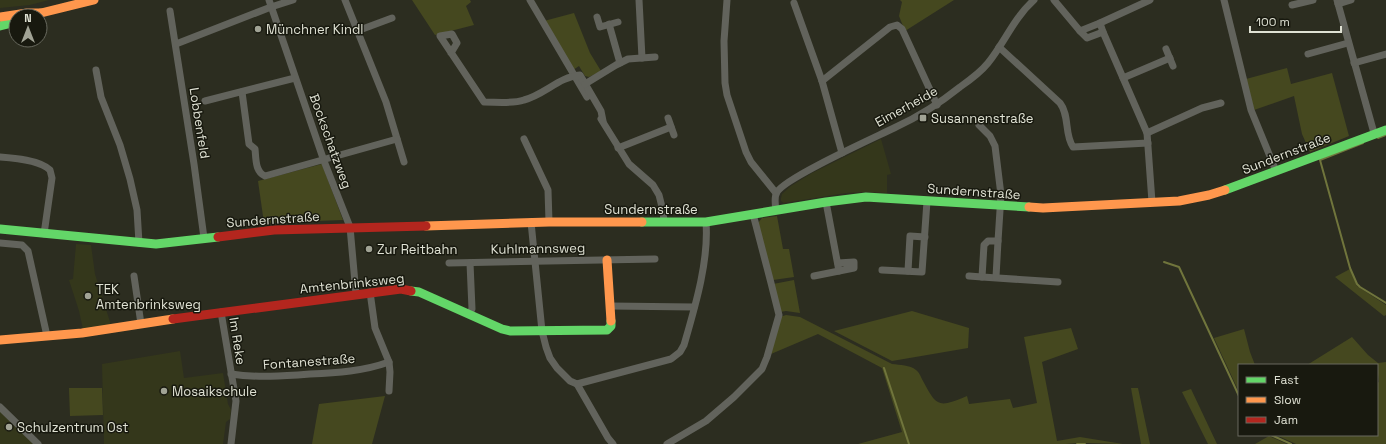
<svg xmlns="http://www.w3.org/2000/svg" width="1386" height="444" font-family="'Space Grotesk',sans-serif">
  <rect width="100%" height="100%" fill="#2c2d20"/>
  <g fill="#34371b">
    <path d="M0 0H49L30 5 0 8Z"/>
    <path d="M881 139 891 174 887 175V193L866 192 846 193 784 203 781 201V198L782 194 791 186 812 173Z"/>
    <path d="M76 244 91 245 95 274 111 325 83 329 79 311 69 280 73 279Z"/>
    <path d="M180 351 184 378 223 373 228 404 231 410 230 419 226 422 223 444H104L102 364Z"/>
    <path d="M0 410 35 444H0Z"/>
  </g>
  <g fill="#45481f">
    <path d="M412 0H470L471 2 466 6 474 25 435 35Z"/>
    <path d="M900 0H954L905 31 899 16 902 2Z"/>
    <path d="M574 13 590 53 601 71 589 77 585 76 579 66 573 70 544 21Z"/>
    <path d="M1287 68 1291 84 1332 73 1349 136 1310 152 1302 134 1294 96 1254 110 1246 79Z"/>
    <path d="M322 164 343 220 264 223 258 181Z"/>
    <path d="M777 216 783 249H789L794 277 773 280 758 223 762 218Z"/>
    <path d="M1350 269 1357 286 1386 305V315L1384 316 1335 277Z"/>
    <path d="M794 280 800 313 786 311 780 312 773 284Z"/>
    <path d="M912 311 969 328 968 348 892 361 834 331Z"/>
    <path d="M786 315 800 317 892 364C900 365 910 365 916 370 919 372 921 377 923 381 937 407 938 408 967 396L969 404 1010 399 1013 408 1037 403 1024 337 1071 328 1078 349 1042 362 1057 441 1080 437 1123 444C1104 444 1085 442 1066 444H858L902 432 882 368 818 334 771 354 780 317Z"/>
    <path d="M1244 329 1250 352 1255 365H1239V392L1214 338Z"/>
    <path d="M1352 337 1368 355 1378 363 1386 362V444H1296L1276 435H1377V383L1379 382 1377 365H1307Z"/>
    <path d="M69 388H102L103 415 70 416Z"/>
    <path d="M1131 388H1138L1150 444H1141Z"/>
    <path d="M1191 389 1217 444H1208L1182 392Z"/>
    <path d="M385 396 372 444H312L319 404Z"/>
    <path d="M1269 436 1287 444H1255Z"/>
  </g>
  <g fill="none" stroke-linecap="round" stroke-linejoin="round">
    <g stroke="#70753c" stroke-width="2">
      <path d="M1378 138 1386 135"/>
      <path d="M1363 143 1320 160 1350 268 1357 284 1360 287 1386 303"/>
      <path d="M1164 262 1179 267 1239 396"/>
      <path d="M884 368 909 444"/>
      <path d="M1271 435 1291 444"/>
      <path d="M1077 444H1085"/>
    </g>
    <g stroke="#62635c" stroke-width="7">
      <path d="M269 0 324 161 350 227 356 294"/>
      <path d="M345 0 386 102 404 162"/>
      <path d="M530 0 587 97"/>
      <path d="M639 0 642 58"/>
      <path d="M727 0 724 41 725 83 727 95 746 152 751 162 776 193"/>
      <path d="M1054 0 1080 31 1100 23 1103 32 1147 133 1152 202"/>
      <path d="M1224 0 1251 110 1276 171"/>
      <path d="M1337 0 1374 133"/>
      <path d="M794 3 822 81 842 153"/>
      <path d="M1338 4 1351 0"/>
      <path d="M1292 5 1313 0"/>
      <path d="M170 11 194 164 204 238"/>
      <path d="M597 17 600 27 618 22"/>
      <path d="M1100 23 1150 0"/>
      <path d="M609 24 620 63"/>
      <path d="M357 31 392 18"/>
      <path d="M1080 31 1087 38 1103 32"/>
      <path d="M176 44 271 7 293 0"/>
      <path d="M999 47 1060 103C1070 116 1064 134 1073 147L1148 143"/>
      <path d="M1166 49 1173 66"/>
      <path d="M451 53 457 43 452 34 440 36 484 102C497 102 512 104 524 100 544 95 559 77 580 75L601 111 603 121"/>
      <path d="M1308 54 1348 43"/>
      <path d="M1354 63 1386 54"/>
      <path d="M96 70 101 97 120 145 130 179 137 210 139 243"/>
      <path d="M1123 78 1170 58"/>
      <path d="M822 81 890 27 897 25 902 29 937 105"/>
      <path d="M585 84 616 65 628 59 655 57"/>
      <path d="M242 92 249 144 255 149C256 158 255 172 265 176L397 139"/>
      <path d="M205 101 295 78"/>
      <path d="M668 118 674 135"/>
      <path d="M601 119 629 164 653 185 659 195 663 211 664 222"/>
      <path d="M979 125 990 136 995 146 1001 195 998 241H988L984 245 982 277 1058 282"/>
      <path d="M1147 133 1202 108 1221 103"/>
      <path d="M524 139 548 190 549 222"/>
      <path d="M618 148 671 127"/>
      <path d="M0 157C14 158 40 160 50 170L52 178 44 234"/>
      <path d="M826 202 839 271"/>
      <path d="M776 210C775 204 774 197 777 192 786 177 876 137 896 127 920 116 940 103 960 87 970 80 980 73 988 63 1005 42 1013 19 1034 0"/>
      <path d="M531 222 542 331 546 347 550 358 557 368 570 381 577 384 608 438 613 444"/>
      <path d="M0 243 22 245 28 251 47 336"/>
      <path d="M449 263 655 259"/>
      <path d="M882 270 922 272 927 201"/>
      <path d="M908 271 910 236 925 237"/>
      <path d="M134 276 141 324"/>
      <path d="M814 276 854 268V262L838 263"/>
      <path d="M969 276 982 277"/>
      <path d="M996 277 998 241"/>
      <path d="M370 292 375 328 389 362 390 372 389 391"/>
      <path d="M610 306 694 307"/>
      <path d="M221 312 236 401 231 444"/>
      <path d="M469 314 472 309 470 263"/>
      <path d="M231 374C257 378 284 376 310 374 337 373 364 371 389 362"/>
      <path d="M577 384 671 359 680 352 684 345C695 307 709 261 706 222"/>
      <path d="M0 407 38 444"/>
      <path d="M667 444 706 421 734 397 762 369 767 357 779 315 771 283 753 214"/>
    </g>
    <g stroke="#63d668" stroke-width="9">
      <path d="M0 26 16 22"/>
      <path d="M1225 190 1386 130"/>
      <path d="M642 222H706L826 202 866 197 1029 207"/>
      <path d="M0 229 156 244 218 237"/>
      <path d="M411 291 419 292 502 329 510 331 607 330 611 326V321"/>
    </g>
    <g stroke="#ff974d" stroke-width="9">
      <path d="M34 16 41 13 94 0"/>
      <path d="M0 17 27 13H41"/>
      <path d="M1029 207 1043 208 1179 201 1209 195 1225 190"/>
      <path d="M426 226 549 222H642"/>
      <path d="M607 260 611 321"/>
      <path d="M0 340 82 333 173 319"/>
    </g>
    <g stroke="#b3261e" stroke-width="9">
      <path d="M218 237 274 230 426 226"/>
      <path d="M173 319 401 289 411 291"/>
    </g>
  </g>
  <g fill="#a1a395" stroke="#18190f" stroke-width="1.5">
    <circle cx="258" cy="29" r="4"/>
    <rect x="919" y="114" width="8" height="8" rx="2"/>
    <circle cx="369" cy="249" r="4"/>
    <circle cx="88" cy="296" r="4"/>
    <circle cx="164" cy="391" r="4"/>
    <circle cx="9" cy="427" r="4"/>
  </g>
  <g text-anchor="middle" stroke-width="3" stroke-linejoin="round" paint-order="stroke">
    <g font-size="13" fill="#e0e2d4" stroke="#18190f" text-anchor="start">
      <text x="266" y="34">Münchner Kindl</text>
      <text x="931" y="123">Susannenstraße</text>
      <text x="377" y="254">Zur Reitbahn</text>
      <text x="96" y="294">TEK<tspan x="96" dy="15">Amtenbrinksweg</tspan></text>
      <text x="172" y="396">Mosaikschule</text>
      <text x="17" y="432">Schulzentrum Ost</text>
    </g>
    <g font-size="13" fill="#e0e2d4" stroke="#18190f">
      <text transform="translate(906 106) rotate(-29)" y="5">Eimerheide</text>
      <text transform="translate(200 123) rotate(81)" y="5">Lobbenfeld</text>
      <text transform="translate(331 141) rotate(70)" y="5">Bockschatzweg</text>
      <text transform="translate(1286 153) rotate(-21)" y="5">Sundernstraße</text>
      <text transform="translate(974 191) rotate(4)" y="5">Sundernstraße</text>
      <text x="651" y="214">Sundernstraße</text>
      <text transform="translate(273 219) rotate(-4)" y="5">Sundernstraße</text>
      <text transform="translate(538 248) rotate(-1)" y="5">Kuhlmannsweg</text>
      <text transform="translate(352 283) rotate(-6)" y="5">Amtenbrinksweg</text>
      <text transform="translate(238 341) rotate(81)" y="5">Im Reke</text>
      <text transform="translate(309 361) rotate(-4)" y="5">Fontanestraße</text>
    </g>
  </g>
  <rect x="1238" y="364" width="140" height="72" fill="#18190f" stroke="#68695e"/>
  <rect x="1246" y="377" width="20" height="6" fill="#63d668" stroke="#68695e"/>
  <text x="1274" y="384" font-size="12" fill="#e0e2d4">Fast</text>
  <rect x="1246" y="397" width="20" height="6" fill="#ff974d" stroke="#68695e"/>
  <text x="1274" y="404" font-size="12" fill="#e0e2d4">Slow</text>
  <rect x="1246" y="417" width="20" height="6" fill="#b3261e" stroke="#68695e"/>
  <text x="1274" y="424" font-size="12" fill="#e0e2d4">Jam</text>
  <g transform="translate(28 28)"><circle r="19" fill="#18190f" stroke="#68695e"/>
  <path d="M0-3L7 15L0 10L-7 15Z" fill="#a1a395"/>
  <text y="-6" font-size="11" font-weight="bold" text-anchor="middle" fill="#e0e2d4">N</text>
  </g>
  <path d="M1250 26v6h91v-6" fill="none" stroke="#e0e2d4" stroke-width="2"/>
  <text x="1256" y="26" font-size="12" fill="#e0e2d4" stroke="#18190f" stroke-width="3" paint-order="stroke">100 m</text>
</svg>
